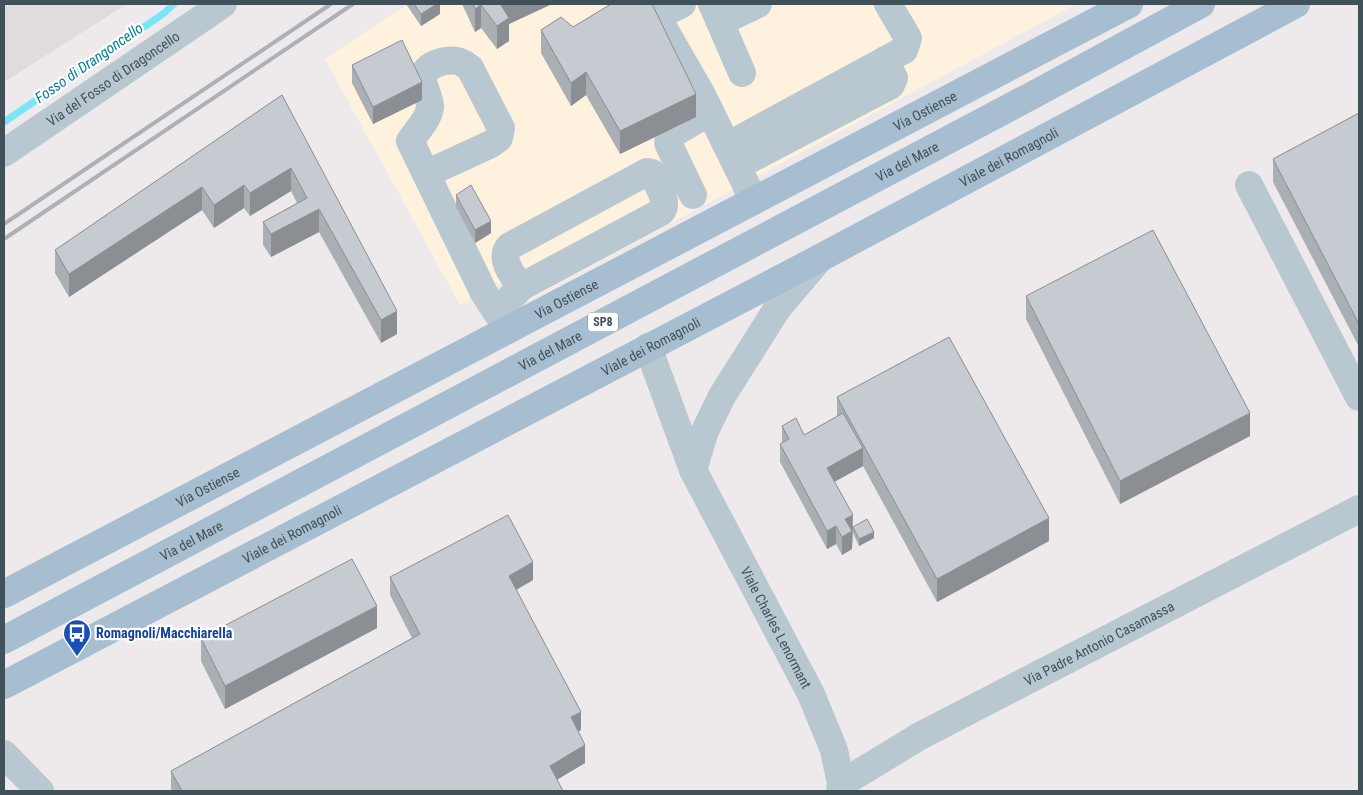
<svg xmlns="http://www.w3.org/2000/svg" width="1363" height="795" font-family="'Roboto Condensed',sans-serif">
  <rect width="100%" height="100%" fill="#eeeaeb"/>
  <path fill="#fef2df" d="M408 4H1076L527 301 503 282 460 305 325 59Z"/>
  <path fill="#e0dbdd" d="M4 4H127L4 82Z"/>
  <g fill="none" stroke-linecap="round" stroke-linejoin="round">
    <path stroke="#78e6f6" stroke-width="7" d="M4 122 163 14 174 4"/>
    <g stroke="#b9c8d0" stroke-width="28">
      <path d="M682 4 660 15V22L702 95 754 201"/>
      <path d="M712 4 720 22 758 4"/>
      <path d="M720 22 742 73"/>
      <path d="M727 146 904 50 908 38 888 4"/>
      <path id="s1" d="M4 153 223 4"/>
      <path d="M737 166 891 85 894 78 885 60"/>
      <path d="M426 174 491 144 499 138 501 128 470 68C466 65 462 62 457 61 445 59 422 65 423 80 424 89 430 98 430 107 429 119 416 132 410 141L484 293 508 330"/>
      <path d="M1249 185 1359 397"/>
      <path d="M693 195 668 143 669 136 710 112"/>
      <path d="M497 312 521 287 661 212C670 202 657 184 652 173L647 172 510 246C498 258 513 276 521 287"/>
      <path id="s2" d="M648 347 693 470 811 694 834 750 841 784 840 791"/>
      <path d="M693 470 705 431 722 396 777 309 820 258"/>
      <path d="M4 754 40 791"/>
      <path id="s3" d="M841 784 920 736 1359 509"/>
    </g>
    <g stroke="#a6becf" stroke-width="28">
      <path id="s4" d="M4 594 1129 4"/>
      <path id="s5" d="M4 640 1033 95 1201 4"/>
      <path id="s6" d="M4 685 820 258 1296 4"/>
    </g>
    <g stroke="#acb1b7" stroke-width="4">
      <path d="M4 224 331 4"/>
      <path d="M4 239 353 4"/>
    </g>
  </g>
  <g fill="#aaafb4">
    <path d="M406 4H440V14L421 26Z"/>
    <path d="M462 4H552L509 24V41L497 49 481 28 475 32Z"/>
    <path d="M573 27 696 117 620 154 586 95 571 106 541 53V30Z"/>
    <path d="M352 65 422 100 373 124 352 83Z"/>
    <path d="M282 95 397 334 381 343 319 232 271 257 263 245V222L297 203 291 191 250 216 244 208 214 228 202 210 69 297 55 273V250Z"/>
    <path d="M1359 113V347L1273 182V159Z"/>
    <path d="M456 195 491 233 475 243 456 207Z"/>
    <path d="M1026 296 1250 436 1120 504 1026 319Z"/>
    <path d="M837 397 1049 541 937 602 863 466 834 482 853 527 874 538 859 546 853 533 852 549 842 555 836 544 827 549 780 462V444L782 443V426L804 435 837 416Z"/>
    <path d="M390 577 533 580 516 590 581 730 578 731 585 763 557 779 563 791H172L171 789V771L412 638 390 595Z"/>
    <path d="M377 628 225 709 201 661V638Z"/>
  </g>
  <g fill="#8b8e92">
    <path d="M437 4H440V14L421 26V14Z"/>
    <path d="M504 4H552L509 24V41L497 49V26L501 5Z"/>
    <path d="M481 5V28L475 32V9Z"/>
    <path d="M586 72V95L571 106V83Z"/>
    <path d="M422 82V100L373 124V107Z"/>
    <path d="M696 94V117L620 154V131Z"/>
    <path d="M291 168V191L250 216V193Z"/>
    <path d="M244 185V208L214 228V205Z"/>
    <path d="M202 187V210L69 297V274Z"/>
    <path d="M319 209V232L271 257V234Z"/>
    <path d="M491 221V233L475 243V230Z"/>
    <path d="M397 311V334L381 343V320Z"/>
    <path d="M1250 413V436L1120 504V481Z"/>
    <path d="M863 448V466L827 486V468Z"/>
    <path d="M853 515 852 549 842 555V537L845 519Z"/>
    <path d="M1049 518V541L937 602V579Z"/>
    <path d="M836 526V544L827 549V531Z"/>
    <path d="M874 532V538L859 546V539Z"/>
    <path d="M533 562V580L509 594V576Z"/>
    <path d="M377 606V628L225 709V686Z"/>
    <path d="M581 712V730L571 735V717Z"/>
    <path d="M585 745V763L550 784V766Z"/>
  </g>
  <g fill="#c6cbd1" stroke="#8b8e92">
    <path d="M414 4H437L421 14Z"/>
    <path d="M473 4H504L501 5 509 18 497 26 481 5 475 9Z"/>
    <path d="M611 4H652L696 94 620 131 586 72 571 83 541 30 561 17 573 27Z"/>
    <path d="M402 40 422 82 373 107 352 65Z"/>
    <path d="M282 95 397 311 381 320 319 209 271 234 263 222 307 198 291 168 250 193 244 185 214 205 202 187 69 274 55 250Z"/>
    <path d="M1359 113V324L1273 159Z"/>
    <path d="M471 185 491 221 475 230 456 195Z"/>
    <path d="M1153 230 1250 413 1120 481 1026 296Z"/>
    <path d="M949 337 1049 518 937 579 837 397Z"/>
    <path d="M843 413 863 448 827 468 853 515 845 519 852 531 842 537 836 526 827 531 780 444 789 439 782 426 796 418 804 435Z"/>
    <path d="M508 515 533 562 509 576 581 712 571 717 585 745 550 766 563 791H182L171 771 420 634 390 577Z"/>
    <path d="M867 519 874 532 859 539 853 527Z"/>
    <path d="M352 559 377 606 225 686 201 638Z"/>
  </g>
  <defs>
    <g id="bus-pin" transform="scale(1.4375)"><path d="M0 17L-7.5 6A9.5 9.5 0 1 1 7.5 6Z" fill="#1a4fb4" stroke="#fff"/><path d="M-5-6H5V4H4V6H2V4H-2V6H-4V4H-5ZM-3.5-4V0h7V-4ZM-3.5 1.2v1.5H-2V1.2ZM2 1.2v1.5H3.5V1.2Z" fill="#fff"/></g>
  </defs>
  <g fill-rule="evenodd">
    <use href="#bus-pin" x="77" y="633"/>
  </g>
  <g text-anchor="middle" stroke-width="4.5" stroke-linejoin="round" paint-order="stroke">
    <rect fill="#fff" stroke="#7a858c" stroke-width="1" x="588" y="312.5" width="30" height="19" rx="4"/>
    <g font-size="12" font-weight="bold" fill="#41515a">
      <text x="603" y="326">SP8</text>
    </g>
    <g font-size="14" fill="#41515a" stroke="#fff">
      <text dy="5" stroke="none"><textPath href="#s1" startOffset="132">Via del Fosso di Dragoncello</textPath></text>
      <text dy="5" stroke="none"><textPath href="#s4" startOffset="1040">Via Ostiense</textPath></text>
      <text dy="5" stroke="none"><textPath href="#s6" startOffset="1135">Viale dei Romagnoli</textPath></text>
      <text dy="5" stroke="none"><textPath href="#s5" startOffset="1022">Via del Mare</textPath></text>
      <text dy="5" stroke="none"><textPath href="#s4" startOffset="635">Via Ostiense</textPath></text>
      <text dy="5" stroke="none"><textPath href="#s6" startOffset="730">Viale dei Romagnoli</textPath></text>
      <text dy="5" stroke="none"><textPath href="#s5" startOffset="618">Via del Mare</textPath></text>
      <text dy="5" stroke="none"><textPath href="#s4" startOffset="230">Via Ostiense</textPath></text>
      <text dy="5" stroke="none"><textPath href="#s6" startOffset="325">Viale dei Romagnoli</textPath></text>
      <text dy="5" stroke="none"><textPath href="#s5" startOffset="212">Via del Mare</textPath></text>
      <text dy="5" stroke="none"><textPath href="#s2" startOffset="309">Viale Charles Lenormant</textPath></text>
      <text dy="5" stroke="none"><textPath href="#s3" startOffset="294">Via Padre Antonio Casamassa</textPath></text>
    </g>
    <g font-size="14" font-weight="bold" fill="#164399" stroke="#fff" text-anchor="start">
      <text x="96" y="638">Romagnoli/Macchiarella</text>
    </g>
    <g font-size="15" font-style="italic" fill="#037d8f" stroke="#fff">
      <text transform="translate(89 63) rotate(-35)" y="5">Fosso di Drangoncello</text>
    </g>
  </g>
  <rect width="1363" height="795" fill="none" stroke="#41515a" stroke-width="10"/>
</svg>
